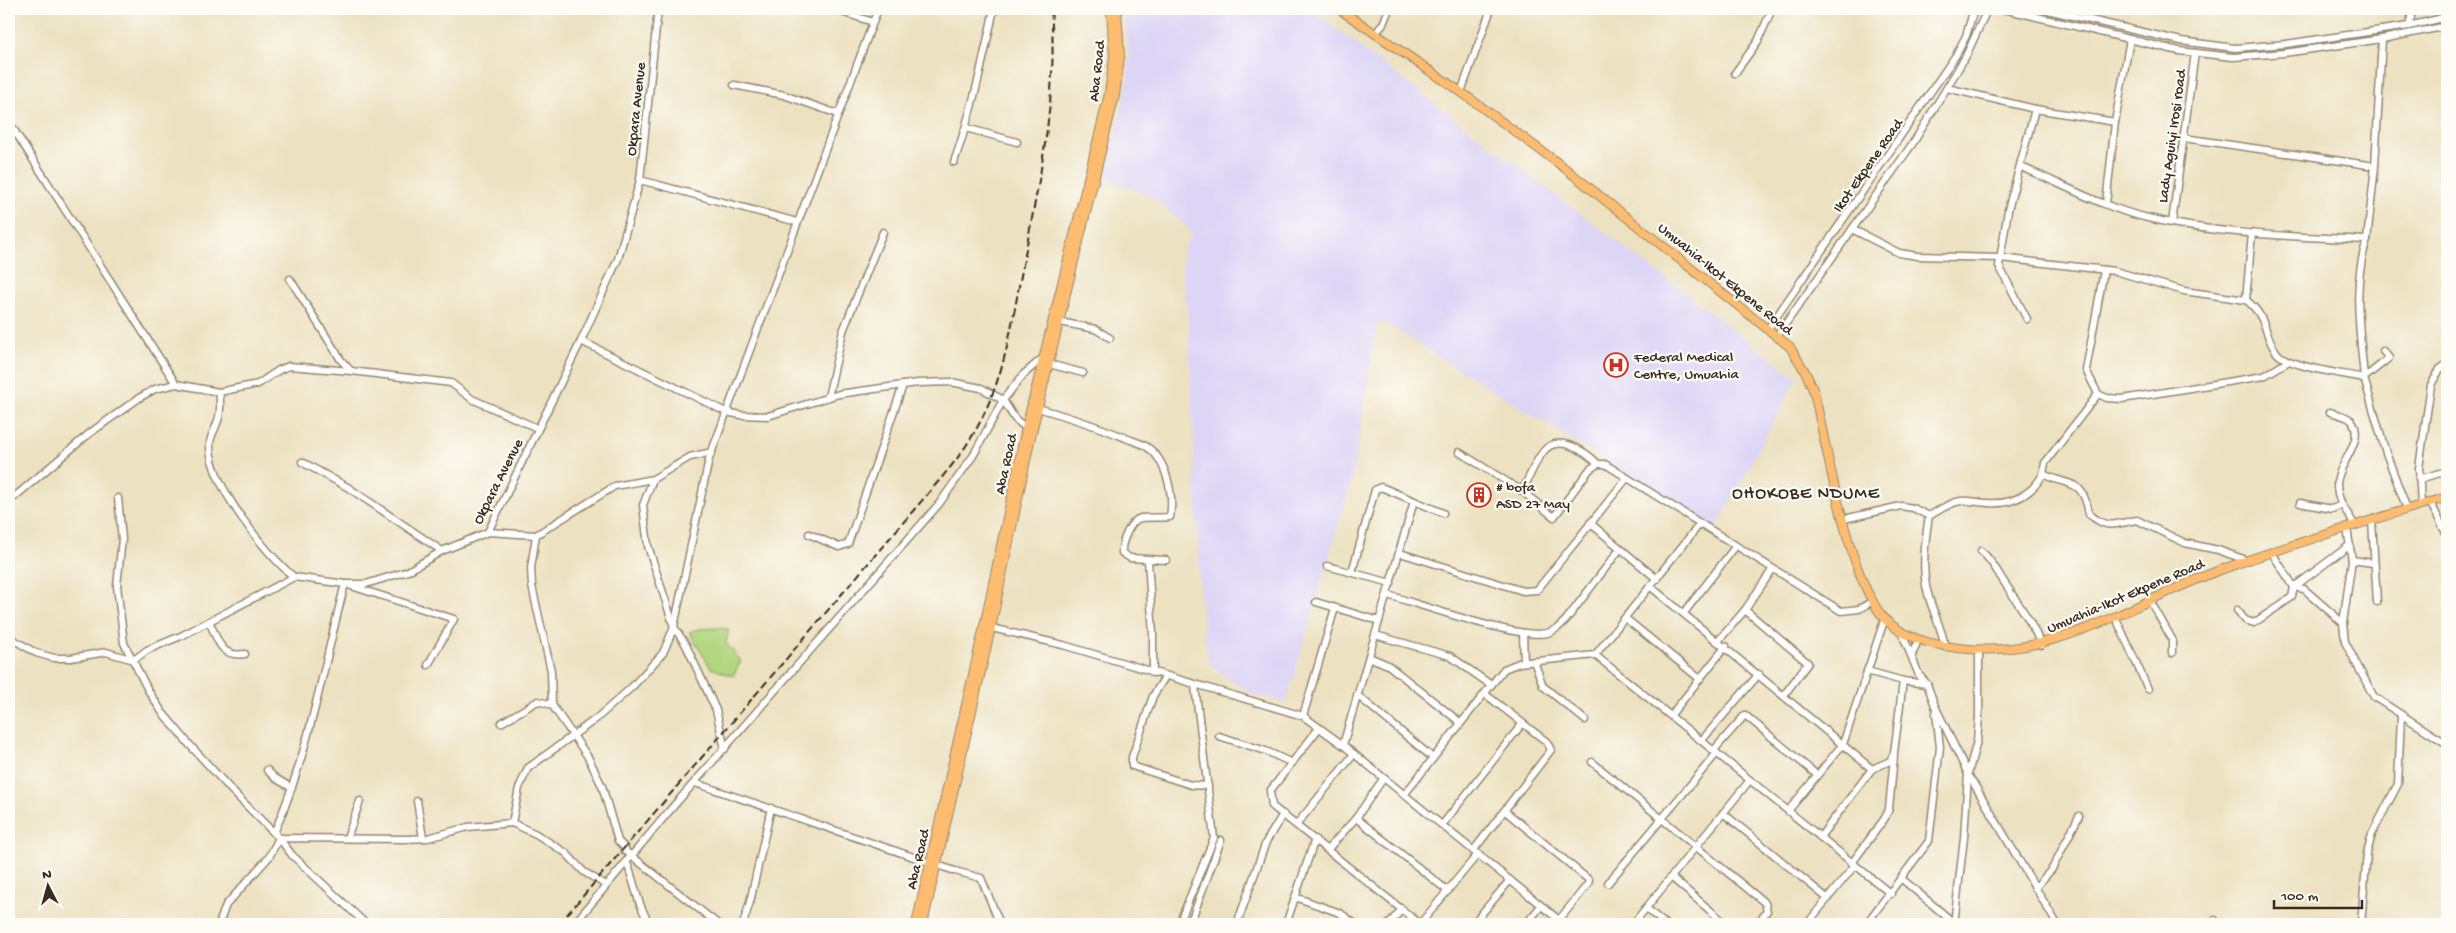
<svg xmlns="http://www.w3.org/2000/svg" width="2456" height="933" font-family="'Gochi Hand',sans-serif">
  <rect width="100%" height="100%" fill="#fdfcf7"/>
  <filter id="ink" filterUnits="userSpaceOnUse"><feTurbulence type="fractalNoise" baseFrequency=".02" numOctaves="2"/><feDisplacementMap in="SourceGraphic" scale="10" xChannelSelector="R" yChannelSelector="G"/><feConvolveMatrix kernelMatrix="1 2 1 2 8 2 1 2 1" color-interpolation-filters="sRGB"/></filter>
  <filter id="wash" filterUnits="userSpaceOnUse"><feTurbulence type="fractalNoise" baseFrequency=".0096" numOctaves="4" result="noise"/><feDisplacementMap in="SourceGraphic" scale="20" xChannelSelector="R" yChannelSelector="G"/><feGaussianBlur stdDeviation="1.12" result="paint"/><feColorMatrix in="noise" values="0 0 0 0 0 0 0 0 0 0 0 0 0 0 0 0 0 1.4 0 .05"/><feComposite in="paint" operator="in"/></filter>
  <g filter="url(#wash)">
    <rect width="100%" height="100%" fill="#ece1c0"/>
    <path fill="#ddd5f6" d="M1123 9H1310L1797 378 1716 529 1378 319 1353 475 1286 703 1250 694 1208 663 1200 592 1188 313 1182 271 1184 248 1192 232 1154 198 1104 177 1128 82 1129 53Z"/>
    <path fill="#b1d680" stroke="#76804f" d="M719 628 729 629 726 643 741 661 733 676 711 668 689 632 698 629Z"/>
  </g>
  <g filter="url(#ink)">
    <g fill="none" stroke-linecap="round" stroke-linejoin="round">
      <g stroke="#94866f" stroke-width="9">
        <g id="minor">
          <path d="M832 9 873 22"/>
          <path d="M1993 9 2008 10 2179 51 2233 57 2284 53 2382 39 2447 26"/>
          <path d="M2043 9 2181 41 2235 48 2286 44 2409 26 2447 17"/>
          <path d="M2409 26 2413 9"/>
          <path d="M1375 34 1383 24 1389 9"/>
          <path d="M1735 73 1758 41 1772 9"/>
          <path d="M734 85 784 95 838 114"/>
          <path d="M1947 88 2035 109"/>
          <path d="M1461 92 1491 9"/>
          <path d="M9 122 176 384 219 392 258 384 279 370 289 366 351 371"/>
          <path d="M966 128 1017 142"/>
          <path d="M2184 138 2375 166"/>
          <path d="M954 162C972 112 983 61 994 9"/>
          <path d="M2021 167C2062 184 2104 208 2148 218 2219 235 2294 236 2367 240L2375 166 2382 39"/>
          <path d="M640 180 797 222"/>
          <path d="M2106 204 2115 122 2130 39"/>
          <path d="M2172 223 2195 53"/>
          <path d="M1852 229 1899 253 1918 256 2000 258 2115 271 2184 291 2246 300 2252 233"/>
          <path d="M2367 240C2352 285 2360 331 2364 378L2389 358 2383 351"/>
          <path d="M2104 270 2086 370 2098 394 2107 398 2122 399 2264 376 2289 361"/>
          <path d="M290 279 341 360 351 371 451 383 472 399 537 428"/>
          <path d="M2246 300C2269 318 2263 335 2277 353 2288 367 2346 374 2364 378L2386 453 2407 509"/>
          <path d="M2027 319 1999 266 2008 210 2035 109 2115 122"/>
          <path d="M1060 322 1095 329 1110 338"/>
          <path d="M1768 329 1956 55 1966 36 1974 9"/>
          <path d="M1777 336 1915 140 1966 56 1987 10"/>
          <path d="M581 341 726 412 741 415 768 416 839 394 918 383 951 382 981 388 1003 400 1015 419 1026 428"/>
          <path d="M1049 364 1083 373"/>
          <path d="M219 392C221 404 221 415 216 426 213 434 209 438 210 447 211 485 265 553 294 577"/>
          <path d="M2098 394 2045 463 2043 474C2070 488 2082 476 2089 514 2109 531 2115 523 2137 520L2185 543 2218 550 2246 560"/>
          <path d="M828 397 843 331 883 232"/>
          <path d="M1038 408C1069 417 1097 426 1126 438 1132 441 1142 443 1147 447 1167 460 1174 496 1170 517 1161 518 1150 517 1141 518 1130 520 1121 543 1122 553L1130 558 1166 560"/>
          <path d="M2330 412C2336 414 2348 416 2352 421 2366 440 2337 465 2337 484 2337 502 2347 511 2355 526"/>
          <path d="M1459 452 1522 491 1554 517 1590 469 1598 464H1605L1841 611 1859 609 1873 601"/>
          <path d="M302 462 349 488 442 551"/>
          <path d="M653 479 643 505 648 546 674 627 686 645 716 710 725 749"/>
          <path d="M2419 479 2447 471"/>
          <path d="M1522 491C1529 479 1534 463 1543 452 1558 432 1586 452 1598 464"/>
          <path d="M118 498 122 539 117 586 124 643 148 690 162 712 189 744 234 793 279 838 292 855 366 924"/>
          <path d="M9 500 12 499 90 433 139 398 155 389 176 384"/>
          <path d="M2430 502 2447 535"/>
          <path d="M2300 503 2332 509 2341 505"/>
          <path d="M2421 505 2419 468 2431 385 2440 369 2447 364"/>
          <path d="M1929 516C1925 541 1921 570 1928 594 1933 613 1942 628 1945 647"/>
          <path d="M1844 519 1901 506 1913 508 1929 516C1938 511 1950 502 1961 501 1970 500 1979 503 1988 503 2011 505 2032 495 2043 474"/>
          <path d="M2372 521 2377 602"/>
          <path d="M1590 523 1657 579"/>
          <path d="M2347 528 2352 560 2343 623 2345 642 2374 697 2447 744"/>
          <path d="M488 532 536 535 615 486 653 479 690 457 712 452"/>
          <path d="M809 534 839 547 848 544 903 385"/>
          <path d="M536 535 531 568 532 586 551 671 552 705 588 757 602 786 618 841 625 848 624 850 718 924"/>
          <path d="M1981 551C1993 561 1997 572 2006 585 2019 605 2032 622 2041 645"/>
          <path d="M1400 553 1523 591 1537 590 1627 478"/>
          <path d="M1148 560 1153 634V673"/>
          <path d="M2352 560 2373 563"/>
          <path d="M1327 566 1391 583"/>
          <path d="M1352 572 1375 490 1381 487 1443 513"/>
          <path d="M1651 587 1872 769"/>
          <path d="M2294 587 2350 545"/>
          <path d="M2294 587 2304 589 2343 623"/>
          <path d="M1388 595C1419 604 1520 640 1547 633 1555 631 1560 626 1566 620L1620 549"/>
          <path d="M2149 599 2172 639V653"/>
          <path d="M1316 602 1379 621"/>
          <path d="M1745 610 1808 663 1784 695"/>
          <path d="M2237 610 2245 620 2254 623 2292 597 2294 587 2272 553"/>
          <path d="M1684 613 1735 547"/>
          <path d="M2115 616 2148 689"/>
          <path d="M1625 618 1700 679"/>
          <path d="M209 621C218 640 220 658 245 654"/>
          <path d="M988 627 1063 645 1303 716 1343 745 1564 924"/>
          <path d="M1901 631 1919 675 1927 684 1935 706 1968 774 2057 924"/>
          <path d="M1523 633 1524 662"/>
          <path d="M1375 635 1450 656 1491 685"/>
          <path d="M9 637 36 653 54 658H71L106 652 134 660 147 650 181 636 294 577 345 584H366L408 571 442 551 488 532 581 341 618 259 640 180 658 9"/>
          <path d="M1719 640 1745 610 1772 570"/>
          <path d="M1595 655 1891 894"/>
          <path d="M1912 655 1918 640"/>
          <path d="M1369 657 1388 665 1461 723"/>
          <path d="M1534 661 1543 686 1585 720"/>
          <path d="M1867 671 1903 681 1927 684"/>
          <path d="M1165 677 1153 696 1132 757V766L1191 785 1208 786"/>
          <path d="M1357 695 1433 758"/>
          <path d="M1671 715 1726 646"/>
          <path d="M1303 716 1335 608"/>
          <path d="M501 723 538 701 552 705"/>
          <path d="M1319 728 1270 791 1272 806 1420 924"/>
          <path d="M1219 736 1266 751 1292 763"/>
          <path d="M1702 740 1759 674"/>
          <path d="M1343 745 1414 501"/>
          <path d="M1714 750 1745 715 1817 775"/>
          <path d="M1592 762 1765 903 1767 911 1757 924"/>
          <path d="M267 770 275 778 292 788"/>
          <path d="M695 783 955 871 981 878 1000 924"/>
          <path d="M1404 795 1504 669 1519 663 1595 655 1699 525"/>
          <path d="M417 801 423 838"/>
          <path d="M1505 811 1589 880 1588 884 1559 920"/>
          <path d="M1788 811 1843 744 1885 618"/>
          <path d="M1723 813 1827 898"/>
          <path d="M1356 818 1448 891"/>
          <path d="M512 823 536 834 566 853 584 872 606 885"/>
          <path d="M1297 824 1354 754"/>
          <path d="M1442 825 1522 724"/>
          <path d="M274 833C309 754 323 667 345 584L454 619 428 665"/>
          <path d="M1820 837 1872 769 1890 761 1894 753 1903 681"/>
          <path d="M347 838 360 801"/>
          <path d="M1328 849 1356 818 1383 779"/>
          <path d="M1473 851 1551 750 1547 742 1485 694"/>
          <path d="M626 861C635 882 637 905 650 924"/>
          <path d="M1852 863 1885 818 1889 809 1894 756"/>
          <path d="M1671 877 1726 924"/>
          <path d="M1902 879 1954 923"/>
          <path d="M1608 883 1717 753"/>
          <path d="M2035 888 2052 869 2079 816"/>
          <path d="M1295 897 1340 913 1355 924"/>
          <path d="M1646 908 1665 924"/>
          <path d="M2215 920 2216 924"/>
          <path d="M219 924 226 905 269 857 279 838 407 839 428 838 468 827 512 823 519 788 528 768 597 718 632 687 663 653 674 627 709 459 878 9"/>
          <path d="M574 924 671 809 939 504 973 456 1003 400 1024 374 1044 357"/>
          <path d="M743 924 750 902 771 808"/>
          <path d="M1179 924 1214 838 1195 686"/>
          <path d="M1190 924 1221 840"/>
          <path d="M1237 924 1266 842 1283 814"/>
          <path d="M1286 924 1315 839"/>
          <path d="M1389 924 1402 909"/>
          <path d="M1420 924 1478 854"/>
          <path d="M1473 924 1510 880"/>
          <path d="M1526 924 1541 906"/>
          <path d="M1633 924 1750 780"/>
          <path d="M1807 924 1855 865"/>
          <path d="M1866 924 1929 841 1940 747 1936 713"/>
          <path d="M1954 924 1964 838 1968 774 1977 741 1979 717V651"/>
          <path d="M2361 924 2367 853 2372 834 2398 784 2401 716"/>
        </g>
      </g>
      <g stroke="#94866f" stroke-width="10">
        <g id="major">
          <path d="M1339 9 1461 92 1562 166 1790 347 1806 373 1814 392C1827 447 1849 587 1888 622 1907 639 1933 645 1958 648 2059 660 2132 602 2223 569 2297 542 2373 520 2447 497"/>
          <path d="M916 924 984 626 1026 428 1109 94 1114 57 1111 9"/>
          <path d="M923 924 991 628 1031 436 1115 95 1120 57 1117 9"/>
        </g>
      </g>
      <use href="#minor" stroke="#fff" stroke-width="6"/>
      <use href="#major" stroke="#fdbc6f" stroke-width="8"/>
      <path stroke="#3b2a1e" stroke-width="2" stroke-dasharray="8 4" stroke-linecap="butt" d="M559 924 937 483C957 460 975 436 987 407 1008 361 1014 310 1024 260 1040 174 1058 98 1051 9"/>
    </g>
  </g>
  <defs>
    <g id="hospital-ring" transform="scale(1.25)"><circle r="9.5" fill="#fdfcf7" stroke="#c8321e" stroke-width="1.5"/><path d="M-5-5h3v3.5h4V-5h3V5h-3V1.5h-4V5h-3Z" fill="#c8321e"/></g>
    <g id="building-ring" transform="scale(1.25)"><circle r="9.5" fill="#fdfcf7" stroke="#c8321e" stroke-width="1.5"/><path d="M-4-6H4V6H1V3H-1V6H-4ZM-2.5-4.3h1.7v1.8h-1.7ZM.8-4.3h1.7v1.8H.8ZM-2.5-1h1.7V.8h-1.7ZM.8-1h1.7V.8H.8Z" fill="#c8321e"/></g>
  </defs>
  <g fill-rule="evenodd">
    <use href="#hospital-ring" x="1616" y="365"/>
    <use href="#building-ring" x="1479" y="495"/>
  </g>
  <g text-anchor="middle" stroke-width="4.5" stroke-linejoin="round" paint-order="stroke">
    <g font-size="15" fill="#3b2a1e" stroke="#fdfcf7">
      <text transform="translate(1096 71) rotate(-84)" y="5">Aba Road</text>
      <text transform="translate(635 109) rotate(-84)" y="5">Okpara Avenue</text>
      <text transform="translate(2171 136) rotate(-82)" y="5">Lady Aguiyi Irosi road</text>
      <text transform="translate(1867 165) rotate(-55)" y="5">Ikot Ekpene Road</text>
      <text transform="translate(1726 278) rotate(39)" y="5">Umuahia-Ikot Ekpene Road</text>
      <text transform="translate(1005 464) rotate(-78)" y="5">Aba Road</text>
      <text transform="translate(497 481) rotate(-63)" y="5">Okpara Avenue</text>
      <text transform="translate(2125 595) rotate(-23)" y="5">Umuahia-Ikot Ekpene Road</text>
      <text transform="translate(917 859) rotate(-77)" y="5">Aba Road</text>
    </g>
    <g font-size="15" fill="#3b2a1e" stroke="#fdfcf7" text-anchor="start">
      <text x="1634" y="361">Federal Medical<tspan x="1634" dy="17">Centre, Umuahia</tspan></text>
      <text x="1496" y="491"># bofa<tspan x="1496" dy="17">ASD 27 May</tspan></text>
    </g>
    <g font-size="18" letter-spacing="1" fill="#3b2a1e" stroke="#fdfcf7">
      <text x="1806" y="498">OHOKOBE NDUME</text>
    </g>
  </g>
  <rect width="2456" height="933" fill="none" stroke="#fdfcf7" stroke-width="30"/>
  <g transform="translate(48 886) rotate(354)" stroke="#fdfcf7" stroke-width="4" paint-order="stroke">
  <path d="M0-4L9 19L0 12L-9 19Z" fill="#3b2a1e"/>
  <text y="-8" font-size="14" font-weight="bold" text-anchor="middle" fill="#3b2a1e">N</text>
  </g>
  <path d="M2274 900v8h88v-8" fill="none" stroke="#3b2a1e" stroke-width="2.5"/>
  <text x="2281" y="900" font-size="15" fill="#3b2a1e" stroke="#fdfcf7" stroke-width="4" paint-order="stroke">100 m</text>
</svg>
